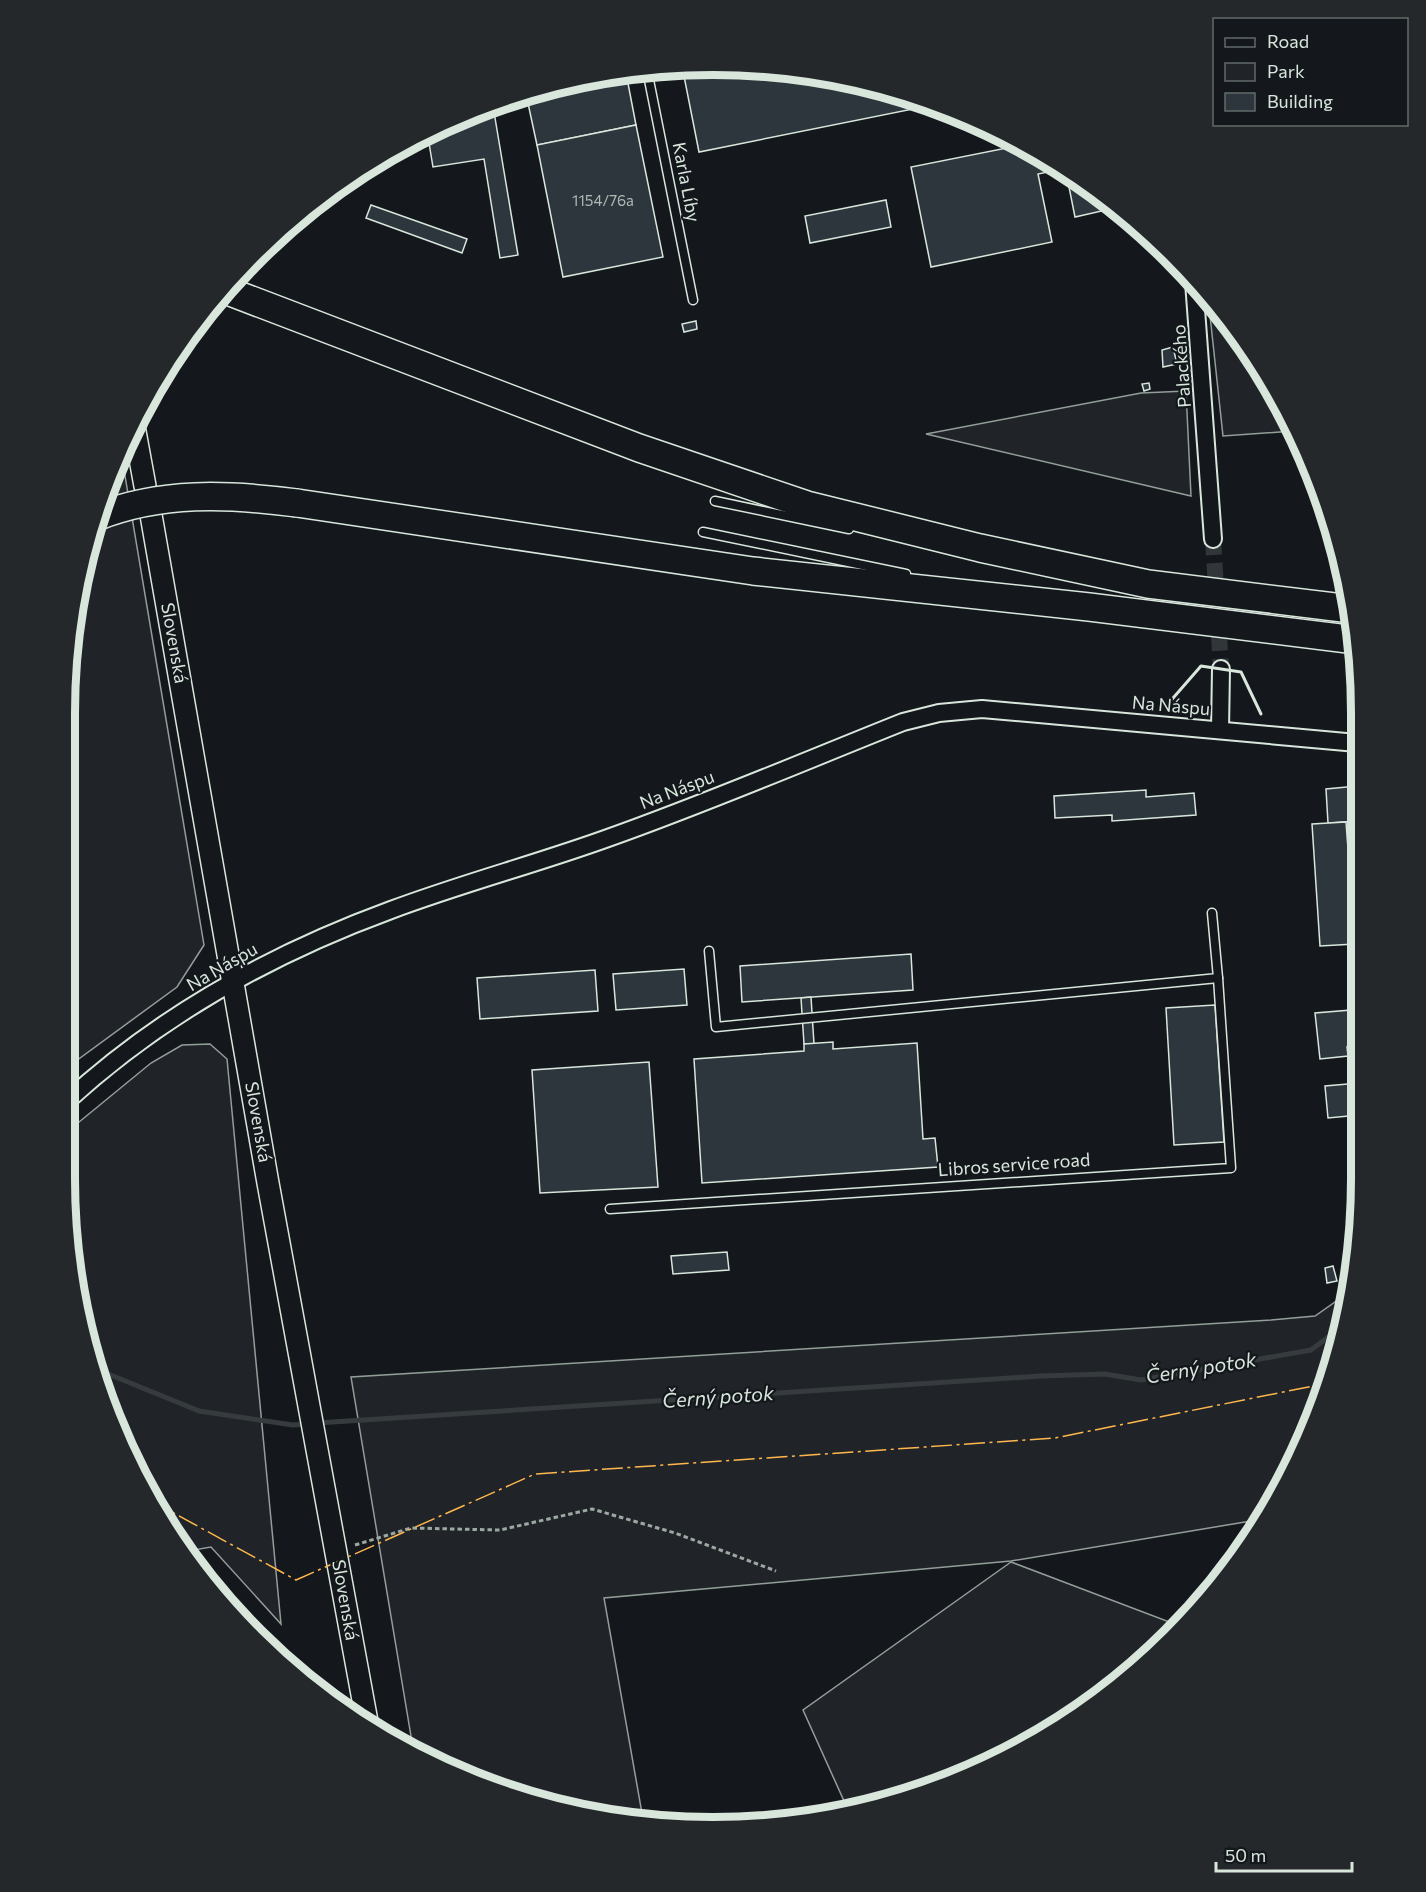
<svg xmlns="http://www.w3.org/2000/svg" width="1426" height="1892" font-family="Commissioner,sans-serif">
  <rect width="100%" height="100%" fill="#14181c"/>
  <g fill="#202428" stroke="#939e99" stroke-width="1.5">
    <path d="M1208 297 1228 319 1293 431 1223 436Z"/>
    <path d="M1186 391 1191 496 926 434 1141 393Z"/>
    <path d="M121 452 204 945 177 987 65 1069 66 671 87 545Z"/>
    <path d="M210 1044 227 1059 281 1624 211 1547 188 1551 152 1504 87 1347 65 1179V1137L73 1127 151 1063 182 1045Z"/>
    <path d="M1345 1295 1327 1387 1275 1503 1263 1519 1011 1561 604 1598 643 1819 586 1815 426 1760 414 1754 351 1377 1271 1320 1315 1316Z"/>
    <path d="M1011 1562 1180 1626 1108 1694 961 1778 849 1812 803 1710Z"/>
  </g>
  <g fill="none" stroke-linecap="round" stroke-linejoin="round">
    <g stroke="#363b3e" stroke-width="5">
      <path d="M96 1369 199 1411 293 1425 308 1424"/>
      <path d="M317 1423 1041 1376 1105 1374 1141 1380 1311 1350 1339 1329"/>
    </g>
  </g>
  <g fill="#2c363c" stroke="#d8e6dc" stroke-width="1.5">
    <path d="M682 66 798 70 922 99 933 105 699 152Z"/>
    <path d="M626 73 636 125 537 145 526 94 545 87Z"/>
    <path d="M493 106 518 255 500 258 484 159 433 167 427 131Z"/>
    <path d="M636 125 663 257 563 277 537 145Z"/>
    <path d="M1022 145 1062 169 1038 174 1052 242 931 267 911 167Z"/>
    <path d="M1066 172 1104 199 1106 210 1075 217Z"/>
    <path d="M886 200 891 227 810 243 805 216Z"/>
    <path d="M371 205 467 239 462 253 366 218Z"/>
    <path d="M696 321 697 329 684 332 682 324Z"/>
    <path d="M1173 347 1177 364 1163 367 1162 350Z"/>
    <path d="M1149 383 1150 389 1144 391 1142 384Z"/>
    <path d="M1357 786V821L1328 823 1326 789Z"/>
    <path d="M1146 790V797L1194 793 1196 815 1112 821V815L1055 818 1054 796Z"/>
    <path d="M1346 822 1355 944 1320 946 1312 824Z"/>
    <path d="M911 954 913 990 742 1002 740 966Z"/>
    <path d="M684 969 687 1005 616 1010 613 974Z"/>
    <path d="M595 970 598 1011 480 1019 477 978Z"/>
    <path d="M811 997 814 1044H804L801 998Z"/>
    <path d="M1215 1005 1224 1142 1174 1145 1166 1008Z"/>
    <path d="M1359 1006V1046L1347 1047 1348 1056 1320 1059 1315 1013 1351 1010V1007Z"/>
    <path d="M833 1042V1049L917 1043 923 1139 935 1138 938 1167 702 1183 694 1059 804 1051V1044Z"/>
    <path d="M649 1062 658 1187 540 1193 532 1070Z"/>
    <path d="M1359 1083V1115L1328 1118 1325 1086Z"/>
    <path d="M727 1252 729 1270 673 1274 671 1256Z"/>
    <path d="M1333 1266 1337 1281 1327 1283 1325 1268Z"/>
  </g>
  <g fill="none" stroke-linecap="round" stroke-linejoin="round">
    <path stroke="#313739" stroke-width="16" stroke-dasharray="16 8" stroke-linecap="butt" d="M1213 539 1221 669"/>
    <g stroke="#d8e6dc" stroke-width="11">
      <g id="service">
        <path d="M647 70 693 300"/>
        <path d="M715 501 849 529"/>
        <path d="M703 532 906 574"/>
        <path d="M709 951 716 1027 1218 978 1212 913"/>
        <path d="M610 1209 1231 1168 1218 978"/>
      </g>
    </g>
    <g stroke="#d8e6dc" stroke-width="20">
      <g id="minor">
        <path d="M1194 282 1213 539"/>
        <path d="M1220 730 1221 669"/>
        <path d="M65 1103C159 1016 271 954 391 910 463 883 536 864 608 838 707 803 805 761 903 722L939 713 982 709 1357 743"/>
      </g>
    </g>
    <g stroke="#d8e6dc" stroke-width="24">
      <g id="tertiary">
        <path d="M134 426 145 486"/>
        <path d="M151 515 268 1183 368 1727"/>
      </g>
    </g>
    <g stroke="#d8e6dc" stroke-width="30">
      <g id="trunk">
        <path d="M225 290 639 448 807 505 980 548 1148 584 1351 609"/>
        <path d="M297 503 753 571 1089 607 1356 640"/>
      </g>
    </g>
    <path stroke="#9da8a2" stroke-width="3" stroke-dasharray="4.5 3" stroke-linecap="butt" d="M355 1545 411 1528 500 1530 592 1509 675 1533 776 1571"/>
    <use href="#service" stroke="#14181c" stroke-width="8"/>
    <use href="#minor" stroke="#14181c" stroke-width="16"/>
    <use href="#tertiary" stroke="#14181c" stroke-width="21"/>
    <use href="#trunk" stroke="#14181c" stroke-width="27"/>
    <g stroke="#d8e6dc" stroke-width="30" stroke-linecap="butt">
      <path id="trunk-bridge" d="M96 517C161 491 228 494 297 503"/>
    </g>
    <use href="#trunk-bridge" stroke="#14181c" stroke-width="27"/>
    <path stroke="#d8e6dc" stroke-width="3" d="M1167 705 1201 666 1241 672 1261 714"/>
    <path stroke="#ffb74d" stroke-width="1.5" stroke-dasharray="21 4.5 3 4.5" stroke-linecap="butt" d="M150 1500 296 1580 535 1474 1055 1438 1328 1383"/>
  </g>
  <g text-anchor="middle" stroke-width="4.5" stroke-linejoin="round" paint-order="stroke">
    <g font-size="15" fill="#adbab4">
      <text x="603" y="206">1154/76a</text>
    </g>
    <g font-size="18" fill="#d8e6dc" stroke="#14181c">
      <text transform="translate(686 182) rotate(79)" y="6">Karla Líby</text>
      <text transform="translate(1182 366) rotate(-94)" y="6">Palackého</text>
      <text transform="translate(174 643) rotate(80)" y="6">Slovenská</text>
      <text transform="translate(1171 706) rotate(5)" y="6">Na Náspu</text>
      <text transform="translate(677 790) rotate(-21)" y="6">Na Náspu</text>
      <text transform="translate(222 967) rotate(-30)" y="6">Na Náspu</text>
      <text transform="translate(258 1122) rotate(80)" y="6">Slovenská</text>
      <text transform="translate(1014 1165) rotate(-4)" y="6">Libros service road</text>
      <text transform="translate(345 1600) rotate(80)" y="6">Slovenská</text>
    </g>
    <g font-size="20" font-style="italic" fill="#d8e6dc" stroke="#14181c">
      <text transform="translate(1201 1368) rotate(-9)" y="7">Černý potok</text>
      <text transform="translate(718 1397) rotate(-4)" y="7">Černý potok</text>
    </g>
  </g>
  <path d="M0 0H1426V1892H0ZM713 75H713A638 638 0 0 1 1351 713V1179A638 638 0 0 1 713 1817H713A638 638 0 0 1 75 1179V713A638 638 0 0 1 713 75Z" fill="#24282b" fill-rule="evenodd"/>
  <path fill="none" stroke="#d8e6dc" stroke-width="8" d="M713 75H713A638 638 0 0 1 1351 713V1179A638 638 0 0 1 713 1817H713A638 638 0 0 1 75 1179V713A638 638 0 0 1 713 75Z"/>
  <rect x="1213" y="18" width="195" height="108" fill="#14181c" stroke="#626a69" stroke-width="1.5"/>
  <rect x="1225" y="38" width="30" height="9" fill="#14181c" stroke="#626a69" stroke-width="1.5"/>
  <text x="1267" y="48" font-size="18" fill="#d8e6dc">Road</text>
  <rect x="1225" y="63" width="30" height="18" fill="#202428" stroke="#626a69" stroke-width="1.5"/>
  <text x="1267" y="78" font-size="18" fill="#d8e6dc">Park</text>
  <rect x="1225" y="93" width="30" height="18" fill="#2c363c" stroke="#626a69" stroke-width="1.5"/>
  <text x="1267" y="108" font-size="18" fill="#d8e6dc">Building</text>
  <path d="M1216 1862v9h136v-9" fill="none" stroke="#d8e6dc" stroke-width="3"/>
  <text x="1225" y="1862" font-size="18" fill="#d8e6dc" stroke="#14181c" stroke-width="4.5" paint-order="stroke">50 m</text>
</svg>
